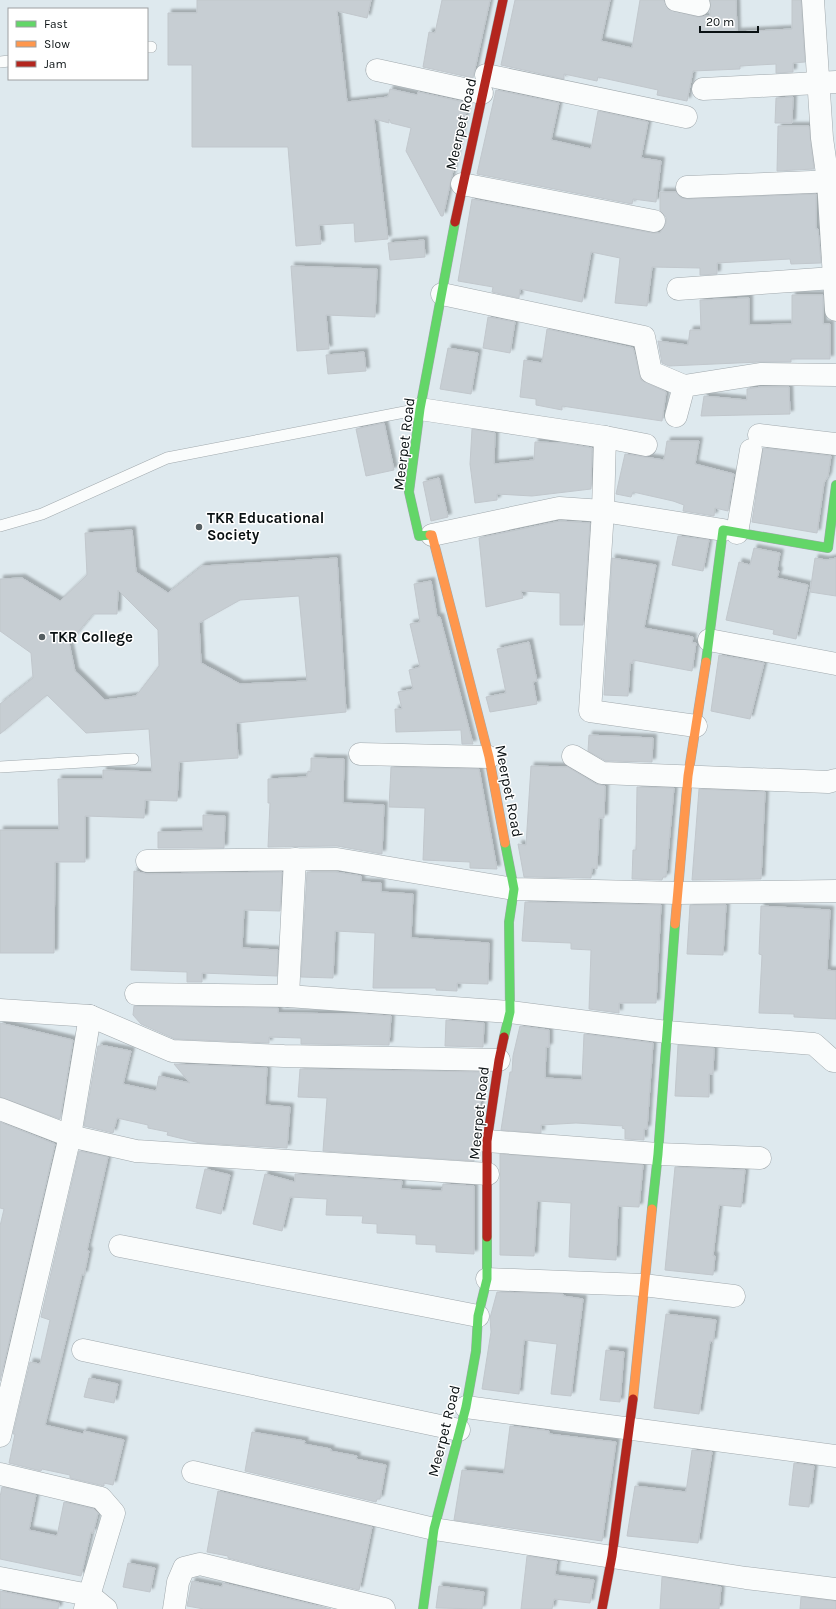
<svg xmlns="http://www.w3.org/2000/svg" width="836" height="1609" font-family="Karla,sans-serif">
  <defs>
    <filter id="shadow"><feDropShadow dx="3.5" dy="-3.5" stdDeviation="1" flood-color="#0004"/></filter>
  </defs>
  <rect width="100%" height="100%" fill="#dee9ee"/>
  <g fill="#c7ced3" stroke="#c1c7cc" fill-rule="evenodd" filter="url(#shadow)">
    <path d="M197 0H371L367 18 337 11 347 102 388 97 390 89 417 95 418 92 468 103 443 216H441L406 151 411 128 391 123 389 119V123L374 119 388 239 355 242 354 223 319 225 321 244 296 246 288 147H192V65H168V13H197Z"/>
    <path d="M442 0H490L473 78 423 67 429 32 435 33Z"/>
    <path d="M515 0H610L601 41 632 48 640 0H664L668 9 697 17 710 16V0H736L737 32 792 29V0H801L805 62 793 63V72L776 73V64L740 66V69L693 71 687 101 657 95 658 90 598 77 597 81 564 74V79L501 65Z"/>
    <path d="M496 90 559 103 551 140 591 149 598 111 648 122 641 158 661 161 656 202 633 199 632 204 477 174Z"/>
    <path d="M793 97 792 123H775L776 98Z"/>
    <path d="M778 126H809L814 169 777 171Z"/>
    <path d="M660 192H676L681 198 688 199 816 194V229H818L821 263 791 264 790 259 717 263V274L700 275V268L652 267 647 306 615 303 620 258 591 252 582 302 520 289 519 298 492 292 493 287 458 281 472 199 652 233H660L666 223V217L660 211Z"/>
    <path d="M424 240 425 257 390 260 388 243Z"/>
    <path d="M291 266 377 269 375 317 326 315 329 349 297 351Z"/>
    <path d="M792 295H823V324H830V359H791V362H760L669 366 662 363 658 341 688 345 690 330H701L700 300 749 298V325L792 324Z"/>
    <path d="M488 317 515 322 510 353 483 348Z"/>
    <path d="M547 329 633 348 641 380 666 392 662 421 562 406V410L536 405V399L520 397 524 360 542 363Z"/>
    <path d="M448 348 478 353 471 394 440 389Z"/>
    <path d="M364 352 366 371 328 374 326 355Z"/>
    <path d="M761 387H789L790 414 701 416 704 396 747 400V389Z"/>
    <path d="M384 423 394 470 366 476 356 429Z"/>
    <path d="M472 429 495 433 494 464 534 460 535 442 563 443 592 448 591 489 532 496 497 494V500L475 503 470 464Z"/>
    <path d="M667 441H699L695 464 734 474 728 511 715 508 714 516 683 511 684 505 673 501 633 492 631 497 616 494 625 454 664 460Z"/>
    <path d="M763 448 831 456 828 476 824 483 817 533 752 522Z"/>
    <path d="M439 478 448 517 431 521 423 482Z"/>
    <path d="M560 521 590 523 583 625H560V593L521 591 523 598 486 607 479 538Z"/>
    <path d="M132 530 136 572 168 593 202 566 337 558 346 712 236 723 238 758 179 762 177 801 145 800 144 818 85 816V862H55L54 953H0V830H59L58 779H103V770L152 772 149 729 86 733 47 695 0 734V704L33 678 31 653 0 631V579L22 578 60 601 87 575 85 533ZM118 590 158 630 159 666 136 696 105 700 75 671 69 643 93 614H117ZM299 596 307 681 240 684 201 663 199 623 240 600Z"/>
    <path d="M678 536 709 540 703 571 672 565Z"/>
    <path d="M754 548 780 553 777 570 779 571 777 578 808 585 796 639 773 634 774 630 726 620 739 562 750 565Z"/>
    <path d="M612 558 656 565 644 628 693 637 692 643H696L692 671 633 660V663H630L628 696 604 695Z"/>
    <path d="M815 558 826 560 836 558V596L810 592Z"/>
    <path d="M431 581 437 617H440L473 744H462L461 730 396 732 395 709H402L398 692 413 689 409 670 420 667 410 624 420 622 414 584Z"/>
    <path d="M529 642 537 681 533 682 537 704 490 712 486 697 506 693 497 649Z"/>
    <path d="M719 655 764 663 750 719 711 711Z"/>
    <path d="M589 735 653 738 652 762 606 761 588 751Z"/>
    <path d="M311 758 344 759 343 803 384 805 382 854 337 846 268 847 270 803H268V779L307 777 308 771 311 772Z"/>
    <path d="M531 766 568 767 596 784 605 786 604 818H599L597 869 592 868 591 878 524 877 518 844 526 845Z"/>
    <path d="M391 767 479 769 497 869 470 868V862L423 860 425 808 389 807Z"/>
    <path d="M637 787 674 788 666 877H663L662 880 632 879 633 850H636Z"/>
    <path d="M699 789 765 792 761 879 692 880Z"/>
    <path d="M203 815 225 816 224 848H158V832L203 831Z"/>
    <path d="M134 871 147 874 282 872 280 911 244 910 242 948 278 950 277 976 202 973V982H187V972L131 970Z"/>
    <path d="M307 872H336L361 876V882L381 883V892L413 894 411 938 489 943 488 984 457 983V991L436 990V988H373L375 933 335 931 333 978 301 977Z"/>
    <path d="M525 902 661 905 656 1003H619V1013L589 1009 591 950 571 949V943L522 941Z"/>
    <path d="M690 905H726L723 955 687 954Z"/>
    <path d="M761 906 830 910 827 970 836 971V1019L794 1017V1014L759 1013 762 955 759 954Z"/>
    <path d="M134 1006 278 1008V1013L360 1014 391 1016 389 1045 301 1044V1038L269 1037V1043L175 1039 141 1024 133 1015Z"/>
    <path d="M446 1020 484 1023 483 1047 445 1046Z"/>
    <path d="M0 1023 73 1040 60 1119 0 1097Z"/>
    <path d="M520 1026 549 1030V1047H546L545 1078 582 1080 584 1034 653 1043 647 1129H644V1140L625 1139V1129L622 1128 623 1126 576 1123 541 1125V1133L501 1130 510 1072H512L513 1056Z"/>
    <path d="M101 1045 131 1051 123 1084 156 1091 159 1076 190 1083 174 1064 267 1068 265 1105 290 1107 287 1148 200 1143 167 1135 168 1132 148 1128V1125L117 1118 113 1133 84 1126 98 1046H101Z"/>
    <path d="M678 1045 714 1048 713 1074H709V1097L675 1096Z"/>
    <path d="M300 1069 485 1072 475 1139 474 1161 323 1151 327 1098 298 1097Z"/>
    <path d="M0 1122 55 1144 0 1381V1226L4 1209 0 1208Z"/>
    <path d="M79 1151 108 1157 87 1250 89 1251 84 1275 82 1274 45 1425 83 1434 84 1431 124 1440 113 1485 104 1483V1486L70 1478V1475L42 1469 41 1471 9 1463 15 1434H13L30 1362 40 1364 50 1320 41 1317Z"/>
    <path d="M500 1154 643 1165 639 1207 618 1206 616 1260 569 1257 571 1203 537 1201 534 1256 500 1255Z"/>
    <path d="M675 1167 745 1170 741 1207 719 1205 713 1256H715L713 1275 665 1270Z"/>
    <path d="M205 1169 230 1175 221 1214 196 1208Z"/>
    <path d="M265 1174 295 1182V1174L402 1181 401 1189 442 1191 443 1184 474 1186V1254L436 1252V1245L416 1244V1235L377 1233V1224L362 1223 363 1216 326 1215 327 1199 290 1197 282 1231 253 1224Z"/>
    <path d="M497 1292 563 1294V1296L583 1299 571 1396 551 1394 557 1344 524 1340 519 1394 482 1389 491 1332 490 1318Z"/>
    <path d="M666 1314 716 1320 713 1342 710 1341 699 1414 654 1408Z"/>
    <path d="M606 1350 624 1352 620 1402 600 1400Z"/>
    <path d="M89 1378 118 1384 114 1403 84 1397Z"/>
    <path d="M510 1426 549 1431V1434L616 1442 602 1541 454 1520 462 1470 504 1474Z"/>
    <path d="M252 1432 305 1441 304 1444 331 1449 330 1451 357 1456 356 1459 386 1465 380 1499H377L376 1502 245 1471Z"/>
    <path d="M692 1450 712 1452 698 1543 627 1536 635 1486 686 1492Z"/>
    <path d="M794 1463 814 1466 809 1507 789 1505Z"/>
    <path d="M2 1487 36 1495 29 1530 57 1536 64 1502 94 1509 98 1513 93 1533 91 1532 81 1576 0 1559V1497Z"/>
    <path d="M218 1491 372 1527 359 1590 228 1558V1556L207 1552Z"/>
    <path d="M527 1556 557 1561 555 1575 594 1580 590 1603 554 1599 552 1609H521Z"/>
    <path d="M128 1563 155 1568 150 1592 123 1587Z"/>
    <path d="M662 1577 721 1587 719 1609H660Z"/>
    <path d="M192 1581 222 1587 223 1583 331 1609H204L187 1606Z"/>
    <path d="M439 1586 484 1592 482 1609 436 1608Z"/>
    <path d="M0 1591 59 1603 58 1609H0Z"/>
    <path d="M801 1597 836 1601V1609H800Z"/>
  </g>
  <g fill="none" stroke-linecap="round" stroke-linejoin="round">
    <g stroke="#a1a9ad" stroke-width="12">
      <g id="lane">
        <path d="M147 47H151"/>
        <path d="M0 62 9 61"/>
        <path d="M0 526 42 514 167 458 420 409"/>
        <path d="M0 767 133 759"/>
      </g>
    </g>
    <g stroke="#a1a9ad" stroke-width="23">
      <g id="street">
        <path d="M676 0 699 5"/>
        <path d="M813 0 822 138 828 181 836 310"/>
        <path d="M377 70 482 93"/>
        <path d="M486 75 686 117"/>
        <path d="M703 89 836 82"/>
        <path d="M462 184 654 221"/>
        <path d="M687 187 836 181"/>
        <path d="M678 289 833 278"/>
        <path d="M442 294 644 337 651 372 684 386"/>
        <path d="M420 409 605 437 646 445"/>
        <path d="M676 416 684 386 760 374 836 375"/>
        <path d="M759 435 836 444"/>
        <path d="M605 437 603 511 590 711 696 726"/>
        <path d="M737 533 751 450"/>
        <path d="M432 535 559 508 603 511 723 530"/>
        <path d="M709 640 836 664"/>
        <path d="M360 754 489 757"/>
        <path d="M573 756 602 773 828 782 836 780"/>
        <path d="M147 861 337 859 514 889 677 893 836 891"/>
        <path d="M136 994 288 996 510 1012 667 1032 814 1044 833 1061H836"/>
        <path d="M288 996 295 859"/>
        <path d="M0 1010 90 1016 172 1051 284 1056 499 1060"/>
        <path d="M0 1109 70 1136 136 1151 488 1174"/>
        <path d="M487 1141 658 1154 760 1158"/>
        <path d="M120 1246 478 1316"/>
        <path d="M487 1279 643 1285 734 1296"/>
        <path d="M83 1350 459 1430"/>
        <path d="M466 1407 836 1456"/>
        <path d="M0 1436 70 1136 90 1016"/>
        <path d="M193 1472 434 1529 746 1578 836 1589"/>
        <path d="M0 1474 101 1498 114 1513 85 1609"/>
        <path d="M0 1578 89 1595 106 1609"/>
        <path d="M174 1609 178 1582 184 1568 200 1564 384 1609"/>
      </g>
    </g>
    <g stroke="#a1a9ad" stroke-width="10">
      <g id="fast">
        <path d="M430 535 419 536 409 492 420 409 455 222"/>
        <path d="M706 662 723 530 828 548 836 485"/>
        <path d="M504 1037 510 1012 509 922 514 889 505 843"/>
        <path d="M652 1209 658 1154 675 924"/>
        <path d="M423 1609 434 1529 466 1407 476 1351 478 1316 487 1279V1237"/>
      </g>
    </g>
    <g stroke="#a1a9ad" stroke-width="10">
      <g id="slow">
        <path d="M430 535H432L489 757 505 843"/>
        <path d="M675 924 688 776 706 662"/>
        <path d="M633 1399 652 1209"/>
      </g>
    </g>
    <g stroke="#a1a9ad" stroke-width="10">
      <g id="jam">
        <path d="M455 222 503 0"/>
        <path d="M487 1237V1141L499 1060 504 1037"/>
        <path d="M602 1609 612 1556 633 1399"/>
      </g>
    </g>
    <use href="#lane" stroke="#fafcfc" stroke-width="11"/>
    <use href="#street" stroke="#fafcfc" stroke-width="22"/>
    <use href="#fast" stroke="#63d668" stroke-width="9"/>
    <use href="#slow" stroke="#ff974d" stroke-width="9"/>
    <use href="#jam" stroke="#b3261e" stroke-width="9"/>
  </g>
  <g fill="#545d60" stroke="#fff" stroke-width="1.5">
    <circle cx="199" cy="527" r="4"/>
    <circle cx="42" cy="637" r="4"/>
  </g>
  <g text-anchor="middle" stroke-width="3" stroke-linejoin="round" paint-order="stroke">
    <g font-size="15" fill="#0a1113" stroke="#fff">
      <text transform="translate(461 124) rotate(-77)" y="5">Meerpet Road</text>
      <text transform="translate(404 444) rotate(-83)" y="5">Meerpet Road</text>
      <text transform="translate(509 791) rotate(79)" y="5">Meerpet Road</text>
      <text transform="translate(479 1113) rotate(-84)" y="5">Meerpet Road</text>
      <text transform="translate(444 1431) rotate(-76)" y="5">Meerpet Road</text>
    </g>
    <g font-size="15" font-weight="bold" fill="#0a1113" stroke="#fff" text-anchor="start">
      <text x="207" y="523">TKR Educational<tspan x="207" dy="17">Society</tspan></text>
      <text x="50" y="642">TKR College</text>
    </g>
  </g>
  <rect x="8" y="8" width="140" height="72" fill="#ffffff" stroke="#9da0a1"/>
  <rect x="16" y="21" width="20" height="6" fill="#63d668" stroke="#9da0a1"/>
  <text x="44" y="28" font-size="12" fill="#0a1113">Fast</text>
  <rect x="16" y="41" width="20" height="6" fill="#ff974d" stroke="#9da0a1"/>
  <text x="44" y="48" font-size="12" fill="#0a1113">Slow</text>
  <rect x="16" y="61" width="20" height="6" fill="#b3261e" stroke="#9da0a1"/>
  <text x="44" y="68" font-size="12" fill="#0a1113">Jam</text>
  <path d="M700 26v6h58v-6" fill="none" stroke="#0a1113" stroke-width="2"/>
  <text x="706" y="26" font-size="12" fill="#0a1113" stroke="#ffffff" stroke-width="3" paint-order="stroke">20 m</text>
</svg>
